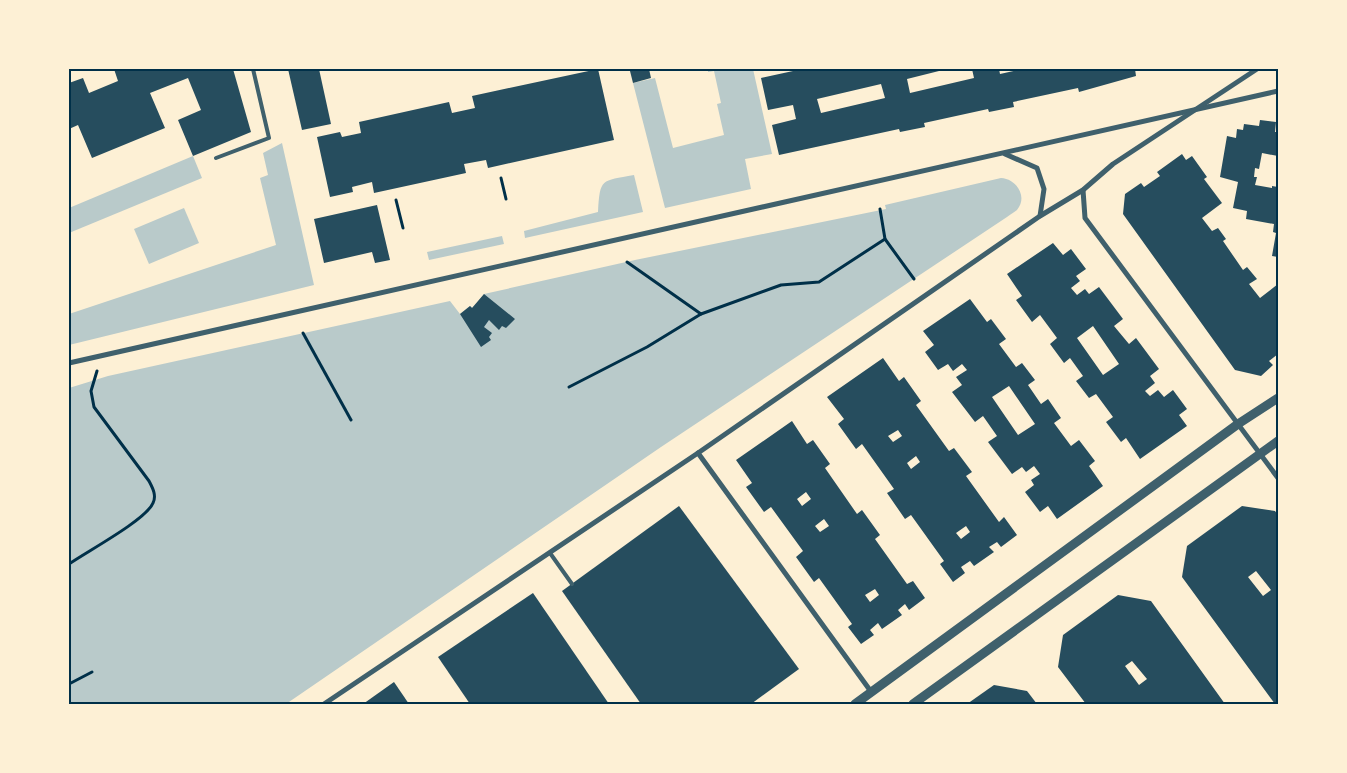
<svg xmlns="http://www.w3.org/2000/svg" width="1347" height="773" font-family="Rubik,sans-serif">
  <rect width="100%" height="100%" fill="#fdf0d5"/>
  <g fill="#b9caca">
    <path d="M708 69H753L772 154 745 159 751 189 665 208 633 83 655 78 673 148 724 135 717 104 721 103 714 71 708 72Z"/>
    <path d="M282 143 314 285 69 345V314L276 245 260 178 268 175 263 153Z"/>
    <path d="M193 156 202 178 69 233V208Z"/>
    <path d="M634 175 643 212 525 238 524 231 598 212C600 178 601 181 634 175Z"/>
    <path d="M1001 178C1017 179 1028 197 1017 210 1014 212 1010 215 1007 217L661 447 286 704H69V388L108 376 450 301 460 314 470 306 473 308 484 294 635 260 886 209 885 205Z"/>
    <path d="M184 208 199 243 149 264 134 229Z"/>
    <path d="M502 236 504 244 429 260 427 252Z"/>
  </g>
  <g fill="#264d5e" fill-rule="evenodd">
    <path d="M114 69H233L251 132 193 156 178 120 201 110 188 78 150 93 165 128 92 158 78 125 69 129V83L83 78 89 93 118 81Z"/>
    <path d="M288 69H319L331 124 302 130Z"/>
    <path d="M598 69 614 140 488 168 486 160 464 164 466 173 374 193 372 182 352 187 353 192 330 197 317 137 340 132 342 137 361 133 359 122 449 102 452 113 475 108 472 96Z"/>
    <path d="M638 69H649L651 78 633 83 630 71Z"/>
    <path d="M792 69H947L907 79 910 93 974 78 972 69H999L1000 74 1022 69H1135L1136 76 1079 92 1078 88 1013 102 1014 107 989 112 988 109 924 123 925 127 900 132 899 129 779 155 772 125 796 119 793 105 768 110 761 78 793 71ZM881 84 885 98 821 113 817 99Z"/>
    <path d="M1260 120 1276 122 1275 132H1278V156L1262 153 1259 169 1255 168 1254 177H1257L1255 185 1272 188V186L1278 187V257L1272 256 1276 233 1273 232 1274 224 1246 219 1247 211 1233 208 1238 182 1220 177 1227 136 1236 138 1237 129 1243 130 1244 124 1259 126Z"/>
    <path d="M1182 154 1186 160 1192 156 1207 177 1204 179 1222 203 1202 218 1212 231 1218 228 1226 239 1223 241 1243 270 1247 267 1257 279 1249 284 1260 298 1278 284V354L1269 361 1273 365 1261 376 1235 370 1123 214 1125 194 1141 183 1144 187 1160 176 1157 172Z"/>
    <path d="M377 205 390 260 375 263 372 252 324 263 314 219Z"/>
    <path d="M1053 243 1063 255 1071 249 1086 269 1076 276 1080 281 1071 288 1077 295 1085 289 1089 294 1099 287 1123 319 1114 326 1129 344 1136 338 1159 369 1150 376 1155 383 1145 391 1150 396 1158 390 1164 397 1173 390 1187 409 1179 415 1187 426 1140 459 1126 438 1121 442 1106 422 1113 417 1096 394 1089 398 1076 381 1083 376 1070 358 1064 363 1050 344 1057 338 1040 315 1032 322 1016 300 1022 296 1007 274ZM1093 326 1119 364 1103 375 1077 338Z"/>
    <path d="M484 294 515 319 506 328 502 326 499 330 489 320 484 327 492 333 489 337 491 340 481 347 460 314 470 306 472 308Z"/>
    <path d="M970 299 987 322 991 319 1006 339 999 344 1016 367 1022 363 1035 380 1028 385 1041 404 1048 399 1061 418 1054 423 1071 446 1079 440 1095 461 1089 466 1103 486 1057 519 1048 506 1040 512 1025 492 1034 485 1031 480 1040 474 1034 466 1026 472 1022 467 1012 474 988 442 997 436 983 416 975 422 952 392 962 385 956 377 967 370 962 364 953 371 948 364 938 370 925 352 934 345 923 331ZM1009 386 1035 424 1018 435 992 397Z"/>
    <path d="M883 358 899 381 904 377 921 401 916 405 949 451 954 448 972 472 966 476 999 522 1004 517 1017 535 1001 547 997 542 989 547 994 552 974 566 970 561 961 567 965 573 953 582 940 564 944 561 911 515 905 519 887 493 894 489 862 444 856 449 838 424 844 419 827 397ZM898 430 902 436 893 442 888 436ZM916 456 920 462 911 469 907 463ZM966 526 970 532 961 539 956 533Z"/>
    <path d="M792 421 807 444 813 440 830 464 825 468 857 514 862 510 880 535 875 539 907 584 913 581 925 598 909 610 905 604 898 610 902 615 882 629 878 623 870 630 874 635 861 644 848 627 852 624 819 578 814 582 796 557 803 551 771 507 764 512 746 487 752 483 736 460ZM806 492 811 499 802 506 797 499ZM824 519 829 526 820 532 815 526ZM875 589 879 595 870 602 865 595Z"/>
    <path d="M679 506 799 669 751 704H641L562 591Z"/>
    <path d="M1242 506 1275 511 1278 515V704H1275L1182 577 1187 546ZM1256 571 1271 590 1263 596 1248 577Z"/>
    <path d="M533 593 609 704H470L438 657Z"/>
    <path d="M1118 595 1151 601 1225 704H1086L1058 667 1063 635ZM1132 661 1147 679 1139 685 1125 666Z"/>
    <path d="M394 682 409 704H363Z"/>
    <path d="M994 685 1027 691 1037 704H967Z"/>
  </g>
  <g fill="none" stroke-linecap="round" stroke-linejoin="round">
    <g stroke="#003049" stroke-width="3">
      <path d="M501 178 506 199"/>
      <path d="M396 200 403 228"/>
      <path d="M880 209 885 239 914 279"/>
      <path d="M627 262 701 314 781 285 819 282 885 239"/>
      <path d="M303 333 351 420"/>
      <path d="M569 387 647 347 701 314"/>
      <path d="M69 564C86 552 146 520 153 503 157 495 152 487 149 481L94 407 91 391 97 371"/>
      <path d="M69 684 92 672"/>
    </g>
    <g stroke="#3f606c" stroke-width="4">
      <path d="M216 158 269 138 253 69"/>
      <path d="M550 553 572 584"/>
    </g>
    <g stroke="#3f606c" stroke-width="5">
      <path d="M1005 154 1037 168 1044 189 1040 216"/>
      <path d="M1083 190 1085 218 1278 478"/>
      <path d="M69 363 1278 91"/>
      <path d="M698 453 872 693"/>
      <path d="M324 704 698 453 1040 216 1083 190 1113 164 1257 69"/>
    </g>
    <g stroke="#3f606c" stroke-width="9">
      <path d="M855 704 1238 424 1278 398"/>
      <path d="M913 704 1278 441"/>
    </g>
  </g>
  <rect width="1347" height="773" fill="none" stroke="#fdf0d5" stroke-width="140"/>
  <rect x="70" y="70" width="1207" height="633" fill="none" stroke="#003049" stroke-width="2"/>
</svg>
